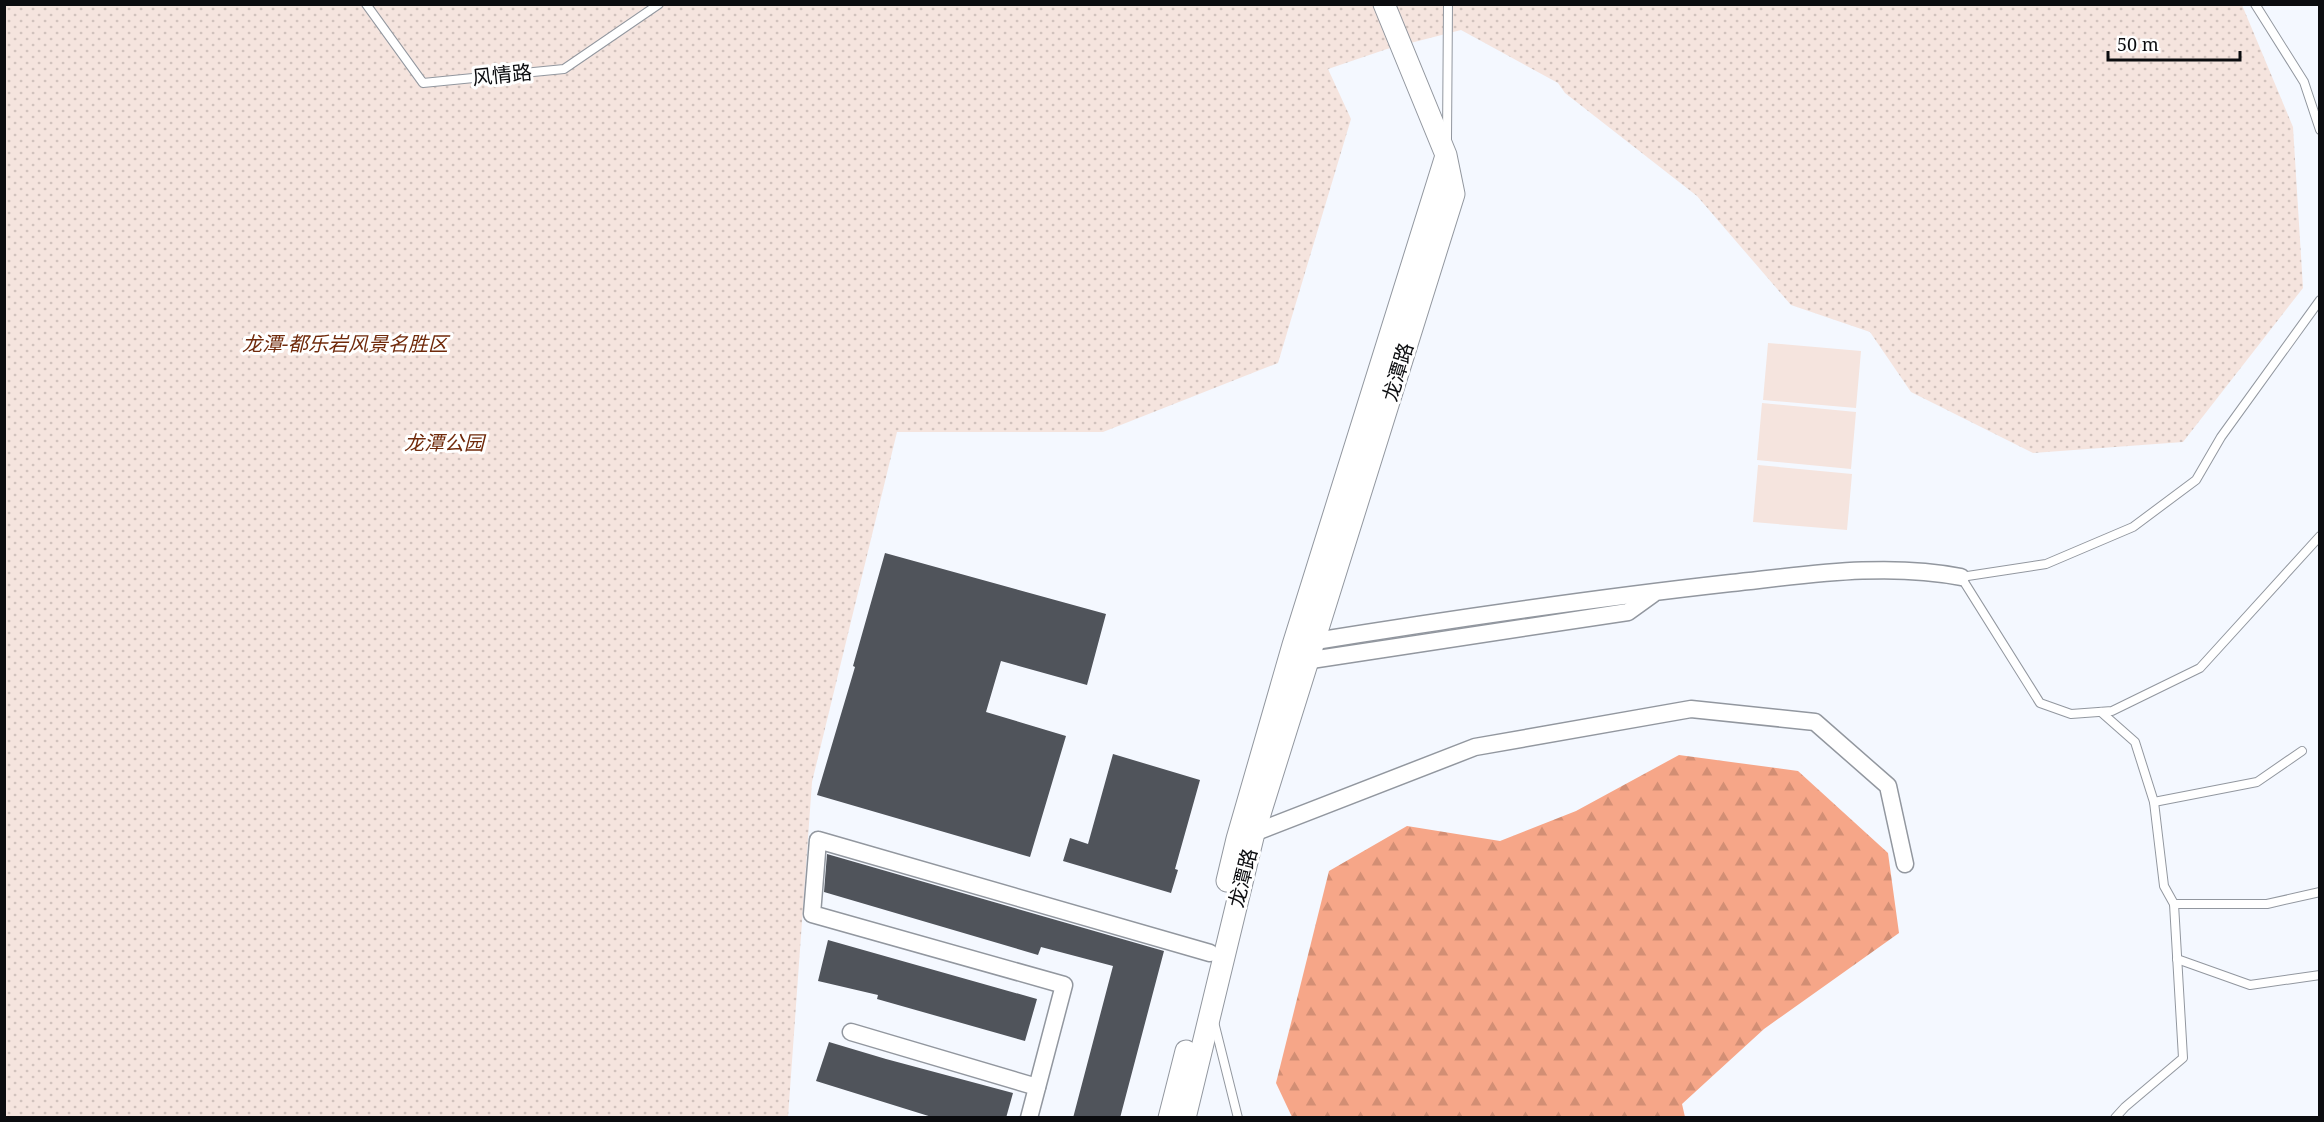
<svg xmlns="http://www.w3.org/2000/svg" width="2324" height="1122" font-family="'Noto Serif','Noto Sans SC',serif">
  <defs>
    <pattern id="forest-firs" width="22" height="20" patternUnits="userSpaceOnUse" patternTransform="scale(1.5)"><rect width="22" height="20" fill="#f6a688"/><path d="M5 1l3.5 6h-7zM16 11l3.5 6h-7z" fill="#d28e74"/></pattern>
    <pattern id="park-dots" width="8" height="8" patternUnits="userSpaceOnUse" patternTransform="scale(1.5)"><rect width="8" height="8" fill="#f5e4de"/><path d="M2 2h.1M6 6h.1" fill="none" stroke="#d1c2bd" stroke-width="1.8" stroke-linecap="round"/></pattern>
  </defs>
  <rect width="100%" height="100%" fill="#f4f8ff"/>
  <g fill="#f5e4de">
    <path d="M1768 343 1861 351 1856 408 1763 400Z"/>
    <path d="M1762 403 1856 412 1851 469 1757 460Z"/>
    <path d="M1758 465 1852 474 1847 530 1753 522Z"/>
  </g>
  <path fill="url(#forest-firs)" d="M1679 755 1798 771 1888 853 1899 933 1764 1029 1682 1104 1685 1117H1292L1276 1083 1329 871 1407 826 1500 841 1576 811Z"/>
  <path fill="url(#park-dots)" d="M5 5H2242L2293 127 2303 288 2183 442 2033 453 1911 392 1870 332 1791 305 1697 196 1565 93 1558 83 1461 30 1387 49 1328 69 1351 119 1278 363 1103 432H897L812 782 788 1117 5 1118Z"/>
  <g fill="#50545b">
    <path d="M885 553 1106 614 1087 685 1001 661 986 712 1066 736 1030 857 817 795 855 667 853 666Z"/>
    <path d="M1113 754 1200 780 1175 869 1178 870 1171 893 1063 861 1070 838 1088 844Z"/>
    <path d="M827 854 1164 951 1120 1118H1073L1113 966 1041 947 1038 955 824 892Z"/>
    <path d="M828 940 1037 999 1025 1041 877 999 878 995 818 981Z"/>
    <path d="M829 1042 886 1059 1013 1093 1006 1118H935L816 1081Z"/>
  </g>
  <g fill="none" stroke-linecap="round" stroke-linejoin="round">
    <g stroke="#92979f" stroke-width="10">
      <g id="service">
        <path d="M366 4 423 83 564 69 659 4"/>
        <path d="M2255 4 2304 82 2320 130"/>
        <path d="M1447 139 1448 4"/>
        <path d="M2320 300 2221 437 2196 480 2133 527 2046 564 1961 577 2040 703 2071 714 2112 711 2200 668 2320 536"/>
        <path d="M2101 712 2135 742 2154 802 2164 886 2174 904 2183 1058 2125 1107 2115 1118"/>
        <path d="M2154 802 2257 782 2302 751"/>
        <path d="M2174 904H2267L2320 892"/>
        <path d="M2177 959 2250 985 2320 975"/>
        <path d="M1214 1022 1238 1118"/>
      </g>
    </g>
    <g stroke="#92979f" stroke-width="19">
      <g id="minor">
        <path d="M1303 643C1445 620 1588 599 1731 583 1806 575 1886 562 1961 577"/>
        <path d="M1298 662 1628 612 1653 594"/>
        <path d="M1246 836 1475 747 1691 709 1815 722 1888 786 1905 864"/>
        <path d="M851 1032 1037 1087"/>
        <path d="M1029 1118 1064 985 812 914 818 840 1210 953"/>
      </g>
    </g>
    <g stroke="#92979f" stroke-width="23">
      <g id="tertiary">
        <path d="M1227 881 1237 839 1293 645 1445 159"/>
        <path d="M1169 1118 1186 1051"/>
        <path d="M1185 1118 1254 833 1454 194 1446 155 1384 4"/>
      </g>
    </g>
    <use href="#service" stroke="#fff" stroke-width="8"/>
    <use href="#minor" stroke="#fff" stroke-width="16"/>
    <use href="#tertiary" stroke="#fff" stroke-width="21"/>
  </g>
  <g text-anchor="middle" stroke-width="6" stroke-linejoin="round" paint-order="stroke">
    <g font-size="20" fill="#0b0c0f" stroke="#fff">
      <text transform="translate(502 75) rotate(-6)" y="7">风情路</text>
      <text transform="translate(1398 372) rotate(-73)" y="7">龙潭路</text>
      <text transform="translate(1243 878) rotate(-76)" y="7">龙潭路</text>
    </g>
    <g font-size="20" font-style="italic" fill="#702a0b" stroke="#fff">
      <text x="345" y="351">龙潭-都乐岩风景名胜区</text>
      <text x="444" y="450">龙潭公园</text>
    </g>
  </g>
  <rect width="2324" height="1122" fill="none" stroke="#0b0c0f" stroke-width="12"/>
  <path d="M2108 51v9h132v-9" fill="none" stroke="#0b0c0f" stroke-width="3"/>
  <text x="2117" y="51" font-size="18" fill="#0b0c0f" stroke="#ffffff" stroke-width="4.5" paint-order="stroke">50 m</text>
</svg>
